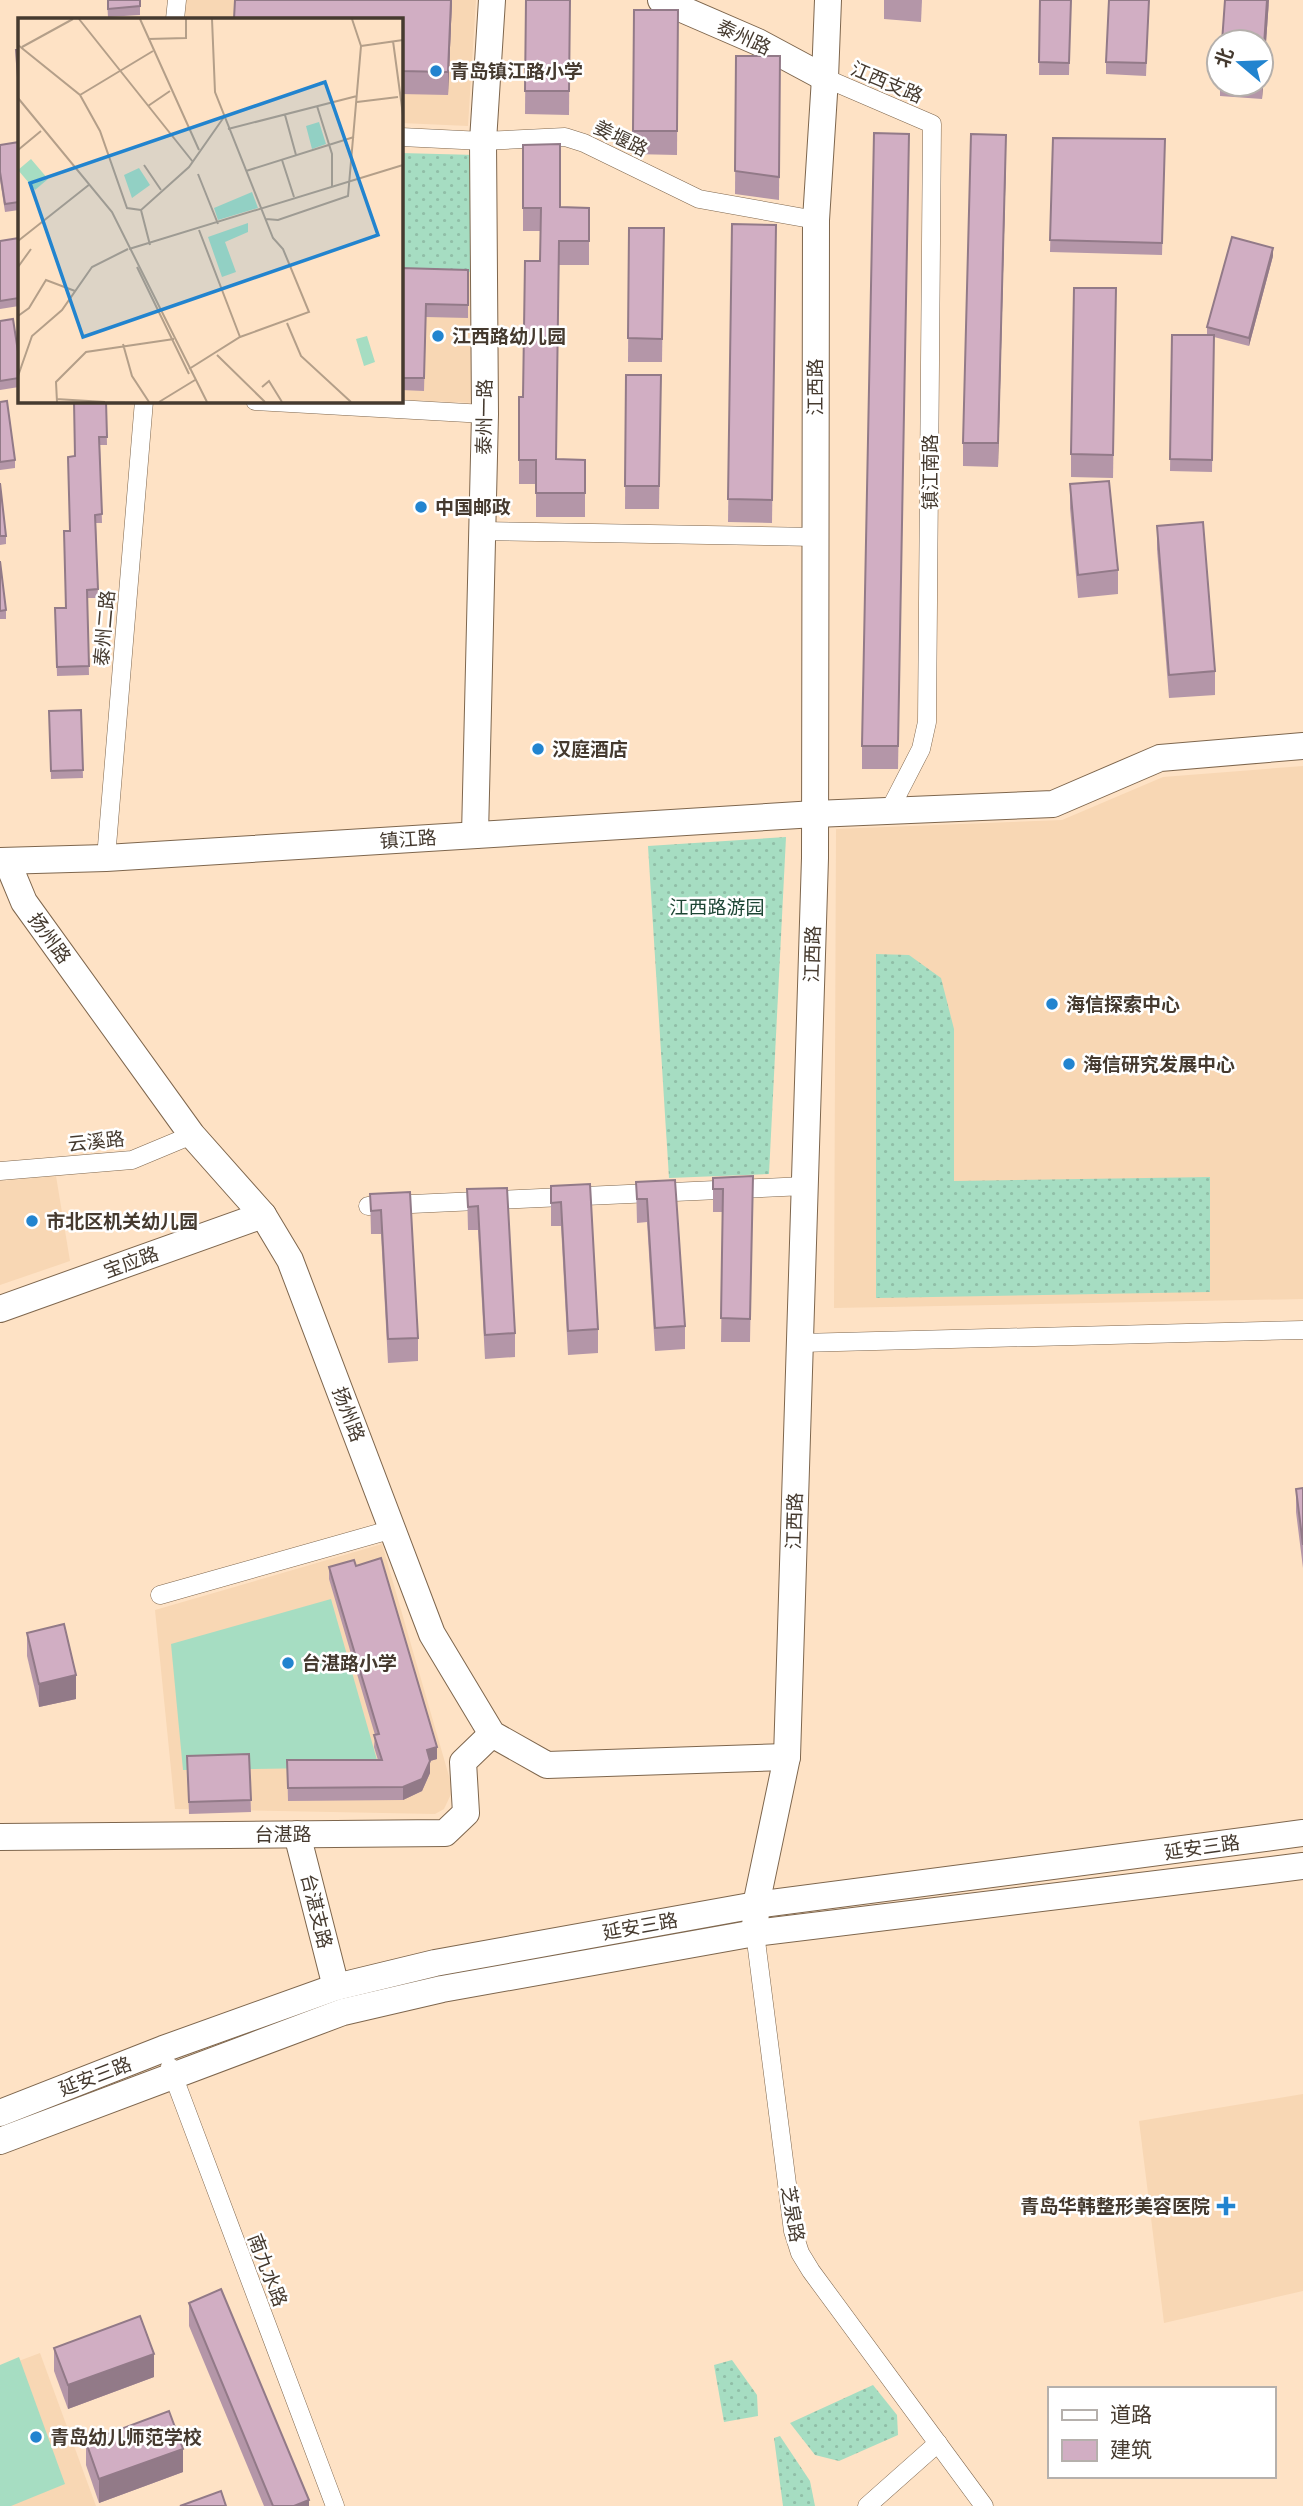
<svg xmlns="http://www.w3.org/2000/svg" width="1303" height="2506" font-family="Barlow,'Noto Sans SC',sans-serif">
  <defs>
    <pattern id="grass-dots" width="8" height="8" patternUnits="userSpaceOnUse" patternTransform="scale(1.75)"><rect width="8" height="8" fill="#a6ddc2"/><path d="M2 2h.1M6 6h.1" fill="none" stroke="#90bea7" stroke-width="1.8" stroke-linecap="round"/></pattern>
  </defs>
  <rect width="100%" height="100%" fill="#fee2c5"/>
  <g fill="#f8d7b4">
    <path d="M186 0H476L468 126 401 123V19H185Z"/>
    <path d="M401 269 475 272 476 403 401 400Z"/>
    <path d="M1303 766V1299L834 1308 836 829 1062 820 1163 777Z"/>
    <path d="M56 1176 70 1261 0 1285V1181Z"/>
    <path d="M382 1544 453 1790 444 1809 435 1814 175 1809 155 1610Z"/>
    <path d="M1303 2094V2291L1164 2323 1139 2121Z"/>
    <path d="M40 2353 96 2506H0V2368Z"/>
  </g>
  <g fill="url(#grass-dots)">
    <path d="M401 153 476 155 475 272 401 269Z"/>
    <path d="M786 837 769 1174 669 1178 648 846Z"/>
    <path d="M876 954 909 955 941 978 954 1029V1181L1210 1177V1292L876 1298Z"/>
    <path d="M732 2360 757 2395 758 2416 724 2422 714 2365Z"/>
    <path d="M873 2385 897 2415 898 2435 839 2461 815 2455 790 2423Z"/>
    <path d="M780 2436 810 2481 815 2506H783L774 2438Z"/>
  </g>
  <g fill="#a6ddc2">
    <path d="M331 1599 379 1767 183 1770 171 1644Z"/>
    <path d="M19 2357 65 2484 11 2506H0V2365Z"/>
  </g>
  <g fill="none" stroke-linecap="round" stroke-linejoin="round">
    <g stroke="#7e664d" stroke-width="19">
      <g id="street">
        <path d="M175 19 177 0"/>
        <path d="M825 78 932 124 927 722 921 749 889 811"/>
        <path d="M401 137 483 141 565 137 584 143 699 199 816 220"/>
        <path d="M255 401 485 414"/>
        <path d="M482 531 815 537"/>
        <path d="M106 858 144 401"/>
        <path d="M0 1171 132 1160 192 1135"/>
        <path d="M368 1206 805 1186"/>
        <path d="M800 1343 1303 1330"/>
        <path d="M160 1595 393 1529"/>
        <path d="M755 1933 793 2231 800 2253 811 2271 984 2506"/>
        <path d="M170 2067 335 2506"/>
        <path d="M867 2506 938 2443"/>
      </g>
    </g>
    <g stroke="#7e664d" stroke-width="28">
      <g id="secondary">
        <path d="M661 0 758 42 825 78"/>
        <path d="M475 835 485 414 483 141 492 0"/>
        <path d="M0 861 106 858 815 814 1053 804 1160 758 1303 746"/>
        <path d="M7 861 24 902 192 1135 263 1215 290 1260 432 1634 492 1734 547 1765 787 1757"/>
        <path d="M0 1309 263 1215"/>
        <path d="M297 1834 336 1987"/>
        <path d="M0 1837 445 1833 466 1813 463 1762 492 1734"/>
        <path d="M755 1933 756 1905 787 1757 815 858 816 220 825 78 828 0"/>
        <path d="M0 2113 163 2049 336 1987 435 1963 756 1905 1303 1833"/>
        <path d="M0 2141 343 2012 442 1989 755 1933 1303 1866"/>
      </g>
    </g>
    <use href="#street" stroke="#fff" stroke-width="18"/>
    <use href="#secondary" stroke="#fff" stroke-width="26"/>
  </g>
  <g fill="#b496a8">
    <path d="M107 0H140V15L108 17Z"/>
    <path d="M235 0H452L448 95 401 94V19Z"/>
    <path d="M526 0H570L569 115 525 114Z"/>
    <path d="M884 0H922L921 22 884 19Z"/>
    <path d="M1040 0H1071L1069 75H1039Z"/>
    <path d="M1149 0 1146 76 1106 74V62Z"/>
    <path d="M1269 0 1262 99 1220 96V84H1261V42Z"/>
    <path d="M634 10H678L677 155 633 154Z"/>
    <path d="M736 56H780L779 200 735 194Z"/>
    <path d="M909 134 898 769H862V746Z"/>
    <path d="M1053 138 1165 139 1162 255 1050 252Z"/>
    <path d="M19 142V210L5 212 0 180V145Z"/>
    <path d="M523 145 560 207 589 208V265H559L556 459 585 460V517H536V484H519V397H523L540 261V231H523Z"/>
    <path d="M1006 158 998 467 963 466V443Z"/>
    <path d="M732 224 776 225 772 523 728 522Z"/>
    <path d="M629 228H664L662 362H628Z"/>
    <path d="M19 238V306L0 309V241Z"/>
    <path d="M1273 256 1249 346 1214 337 1212 472 1170 471 1172 335H1207V327Z"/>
    <path d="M401 268 468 270V318L426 317 424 391 401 390Z"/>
    <path d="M1116 288 1113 478 1071 477V454Z"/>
    <path d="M0 321 19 358V387L0 390Z"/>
    <path d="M626 375H661L659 509H625Z"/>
    <path d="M106 401 107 445H100L102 523H96L98 598H87L89 675 57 676 55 608H66L75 456Z"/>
    <path d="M0 402 15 460V468L0 470Z"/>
    <path d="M0 483 6 536V544L0 545Z"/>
    <path d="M1070 484 1118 570V594L1078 598 1070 508Z"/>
    <path d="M1157 526 1215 671V695L1169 698 1157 549Z"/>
    <path d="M0 561 6 610V619H0Z"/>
    <path d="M81 710 83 778 51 779 49 711Z"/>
    <path d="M753 1176 750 1342H721L723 1212H713V1178Z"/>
    <path d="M675 1180 685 1326V1349L655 1351 647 1222 637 1223 636 1182Z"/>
    <path d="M590 1184 598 1329V1353L568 1355 561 1226H551V1186Z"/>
    <path d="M507 1188 515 1333V1357L485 1359 478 1230H468L467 1189Z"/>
    <path d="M410 1192 418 1338V1361L388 1363 381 1234H371L370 1194Z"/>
    <path d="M1303 1488V1568L1296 1512V1489Z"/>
    <path d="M356 1566 437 1759 430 1761V1773L422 1791 403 1800 288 1801 287 1760H378L374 1747 375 1735 329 1579V1567Z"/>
    <path d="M27 1633 76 1699 39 1707 27 1656Z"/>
    <path d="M249 1754 251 1812 189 1814 187 1756Z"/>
    <path d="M189 2303 309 2506H264L189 2326Z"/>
    <path d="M54 2348 154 2377 68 2409 54 2371Z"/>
    <path d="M86 2442 183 2472 99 2503 86 2465Z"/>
  </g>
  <g fill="#927a88">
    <path d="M451 0H452L448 95V72Z"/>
    <path d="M1267 0H1269L1262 99V76Z"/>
    <path d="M1006 135V158L998 467V443Z"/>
    <path d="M1273 248V256L1249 346V338Z"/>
    <path d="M76 1675V1699L39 1707V1684Z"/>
    <path d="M437 1747V1759L430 1761V1773L422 1791 403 1800V1787L427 1750Z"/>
    <path d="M154 2354V2377L68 2409V2385Z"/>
    <path d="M183 2449V2472L99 2503V2479Z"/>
    <path d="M309 2500V2506H294Z"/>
  </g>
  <g fill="#d1aec3" stroke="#927a88" stroke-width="2">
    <path d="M108 0H140V6L108 9Z"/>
    <path d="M235 0H451L448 72 401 71V19H234Z"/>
    <path d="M526 0H570L569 91H525Z"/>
    <path d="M1040 0H1071L1069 63 1039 62Z"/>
    <path d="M1109 0H1149L1146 63 1106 62Z"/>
    <path d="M1225 0H1267L1262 76H1261V42H1222Z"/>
    <path d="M634 10H678L677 131H633Z"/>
    <path d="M16 50H19V91Z"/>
    <path d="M736 56H780L779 177 735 171Z"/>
    <path d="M874 133 909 134 898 746H862Z"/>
    <path d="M971 134 1006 135 998 443H963Z"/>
    <path d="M1053 138 1165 139 1162 243 1050 240Z"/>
    <path d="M19 142V202L5 204 0 172V145Z"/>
    <path d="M560 144V207L589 208V241H559L556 459 585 460V493H536V460H519V397H523L525 261H540L541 208H523V145Z"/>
    <path d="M732 224 776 225 772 500 728 499Z"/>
    <path d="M629 228H664L662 339 628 338Z"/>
    <path d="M1232 237 1273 248 1249 338 1207 327Z"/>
    <path d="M19 238V298L0 301V241Z"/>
    <path d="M401 268 468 270V305L426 304 424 378H401Z"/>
    <path d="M1074 288H1116L1113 455 1071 454Z"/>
    <path d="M13 319 19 358V378L0 381V321Z"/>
    <path d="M1172 335H1214L1212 460 1170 459Z"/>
    <path d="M626 375H661L659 486H625Z"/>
    <path d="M7 401 15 460 0 462V402Z"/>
    <path d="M74 401H106L107 437H99L102 514 95 515 98 589 87 590 89 666 57 667 55 608H66L64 531H70L68 457 75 456Z"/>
    <path d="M1109 481 1118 570 1078 575 1070 484Z"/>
    <path d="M0 483 6 536H0Z"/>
    <path d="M1203 522 1215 671 1169 675 1157 526Z"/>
    <path d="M0 561 6 610 0 611Z"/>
    <path d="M81 710 83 770 51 771 49 711Z"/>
    <path d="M753 1176 750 1319 721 1318 723 1189H713V1178Z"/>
    <path d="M675 1180 685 1326 655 1328 647 1199H637L636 1182Z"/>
    <path d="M590 1184 598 1329 568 1331 561 1202 551 1203V1186Z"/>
    <path d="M507 1188 515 1333 485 1335 478 1206 468 1207 467 1189Z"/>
    <path d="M410 1192 418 1338 388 1339 381 1210 371 1211 370 1194Z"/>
    <path d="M1303 1488V1545L1296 1489Z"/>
    <path d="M381 1558 437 1747 427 1750 430 1761 422 1779 403 1787 288 1788 287 1760H382L374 1735 379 1734 329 1567 354 1560 356 1566Z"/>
    <path d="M64 1624 76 1675 39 1684 27 1633Z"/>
    <path d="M249 1754 251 1800 189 1802 187 1756Z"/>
    <path d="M221 2289 309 2500 294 2506H273L189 2303Z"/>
    <path d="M140 2316 154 2354 68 2385 54 2348Z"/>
    <path d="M169 2411 183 2449 99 2479 86 2442Z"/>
    <path d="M221 2491 226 2506H180Z"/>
  </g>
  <g fill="#2284cf" stroke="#fff" stroke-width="2.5">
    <circle cx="436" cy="71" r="7"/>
    <circle cx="438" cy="336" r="7"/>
    <circle cx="421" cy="507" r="7"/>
    <circle cx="538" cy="749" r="7"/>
    <circle cx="1052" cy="1004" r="7"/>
    <circle cx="1069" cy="1064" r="7"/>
    <circle cx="32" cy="1221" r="7"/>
    <circle cx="288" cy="1663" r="7"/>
    <path d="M1222.5 2195.5h7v7h7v7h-7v7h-7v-7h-7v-7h7z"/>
    <circle cx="36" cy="2437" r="7"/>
  </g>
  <g text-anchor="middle" stroke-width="5" stroke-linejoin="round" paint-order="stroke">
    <g font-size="19" fill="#453a2f" stroke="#fff">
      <text transform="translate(744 37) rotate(25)" y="7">泰州路</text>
      <text transform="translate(887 82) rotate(23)" y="7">江西支路</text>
      <text transform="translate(621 138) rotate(26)" y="7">姜堰路</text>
      <text transform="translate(815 387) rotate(-90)" y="7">江西路</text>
      <text transform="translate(484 417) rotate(-89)" y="7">泰州一路</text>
      <text transform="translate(930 472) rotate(-90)" y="7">镇江南路</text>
      <text transform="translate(104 628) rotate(-85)" y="7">泰州二路</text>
      <text transform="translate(408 839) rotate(-4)" y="7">镇江路</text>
      <text transform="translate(50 938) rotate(54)" y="7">扬州路</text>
      <text transform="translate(812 954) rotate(-88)" y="7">江西路</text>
      <text transform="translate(96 1141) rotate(-6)" y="7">云溪路</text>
      <text transform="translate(131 1262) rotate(-20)" y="7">宝应路</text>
      <text transform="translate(349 1414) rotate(69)" y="7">扬州路</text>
      <text transform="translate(794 1521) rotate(-88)" y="7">江西路</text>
      <text x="283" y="1841">台湛路</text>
      <text transform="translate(1202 1847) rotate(-8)" y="7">延安三路</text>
      <text transform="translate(317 1911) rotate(76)" y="7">台湛支路</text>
      <text transform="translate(640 1926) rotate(-10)" y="7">延安三路</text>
      <text transform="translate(95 2076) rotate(-21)" y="7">延安三路</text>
      <text transform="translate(793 2214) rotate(80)" y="7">芝泉路</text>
      <text transform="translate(268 2270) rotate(69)" y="7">南九水路</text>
    </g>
    <g font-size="19" font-weight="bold" fill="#453a2f" stroke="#fff" text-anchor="start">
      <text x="450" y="78">青岛镇江路小学</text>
      <text x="452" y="343">江西路幼儿园</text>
      <text x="435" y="514">中国邮政</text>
      <text x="552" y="756">汉庭酒店</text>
      <text x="1066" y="1011">海信探索中心</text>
      <text x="1083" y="1071">海信研究发展中心</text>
      <text x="46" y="1228">市北区机关幼儿园</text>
      <text x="302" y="1670">台湛路小学</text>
      <text x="1210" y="2213" text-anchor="end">青岛华韩整形美容医院</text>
      <text x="50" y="2444">青岛幼儿师范学校</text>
    </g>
    <g font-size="19" fill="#1d4534" stroke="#fff">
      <text x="717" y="914">江西路游园</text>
    </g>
  </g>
  <g transform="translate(18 18)">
    <rect width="385" height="385" fill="#fee2c5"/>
    <path d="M301 104 308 126 294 131 288 108ZM234 174 240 190 200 202 196 190ZM230 205V214L207 224 218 254 204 259 190 219Z" fill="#a6ddc2"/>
    <path d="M13 141 30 161 17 172 0 152ZM121 150 132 167 114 180 106 157ZM349 318 357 344 346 348 338 321Z" fill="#a6ddc2"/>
    <path fill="none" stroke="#b49f89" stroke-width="2" d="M61 1 175 144M122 1 181 132M130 21 168 20V1M375 23 385 97M0 27 62 77 82 113 109 190 123 192M343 28 385 22M4 29 55 1M62 77 135 33M0 80 94 194 189 384M339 84 380 79M130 88 152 73M299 88 314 136V168M267 97 278 137M210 111 339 78M0 132 23 113M264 142 276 179M126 147 143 172M228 153 336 119M180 156 200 206M248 201 260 202 330 178 343 28 334 1M181 212 222 319M0 223 72 166M132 227 123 192 171 149 206 99M111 231 385 147M0 249 13 231M119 249 171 356M0 298 11 290 28 262 57 273M269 305 283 338 333 384M105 326 114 358 131 384M199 337 247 384M171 351 222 319 291 294 265 231 255 220 197 74 194 1M0 358 14 318 44 292 74 249 110 231M244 369 251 363 264 384M38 381 87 384M39 384 38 364 68 334 156 321M141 384 177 362"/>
    <path fill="#2284cf" fill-opacity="0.15" stroke="#2284cf" stroke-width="3.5" d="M307 64 360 217 65 319 12 165Z"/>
    <rect width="385" height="385" fill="none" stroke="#453a2f" stroke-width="3.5"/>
  </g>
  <rect x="1048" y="2387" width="228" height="91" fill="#ffffff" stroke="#b5b0ac" stroke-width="2"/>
  <rect x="1062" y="2410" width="35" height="10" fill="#ffffff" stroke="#b5b0ac" stroke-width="2"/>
  <text x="1110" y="2422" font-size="21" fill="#453a2f">道路</text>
  <rect x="1062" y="2440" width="35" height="21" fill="#d1aec3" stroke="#b5b0ac" stroke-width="2"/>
  <text x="1110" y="2457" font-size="21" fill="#453a2f">建筑</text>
  <g transform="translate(1240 63) rotate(289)"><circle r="33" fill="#ffffff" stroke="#b5b0ac" stroke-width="2"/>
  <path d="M0-5L12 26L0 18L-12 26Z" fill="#2284cf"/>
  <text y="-10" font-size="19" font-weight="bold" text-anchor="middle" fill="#453a2f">北</text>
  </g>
</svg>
